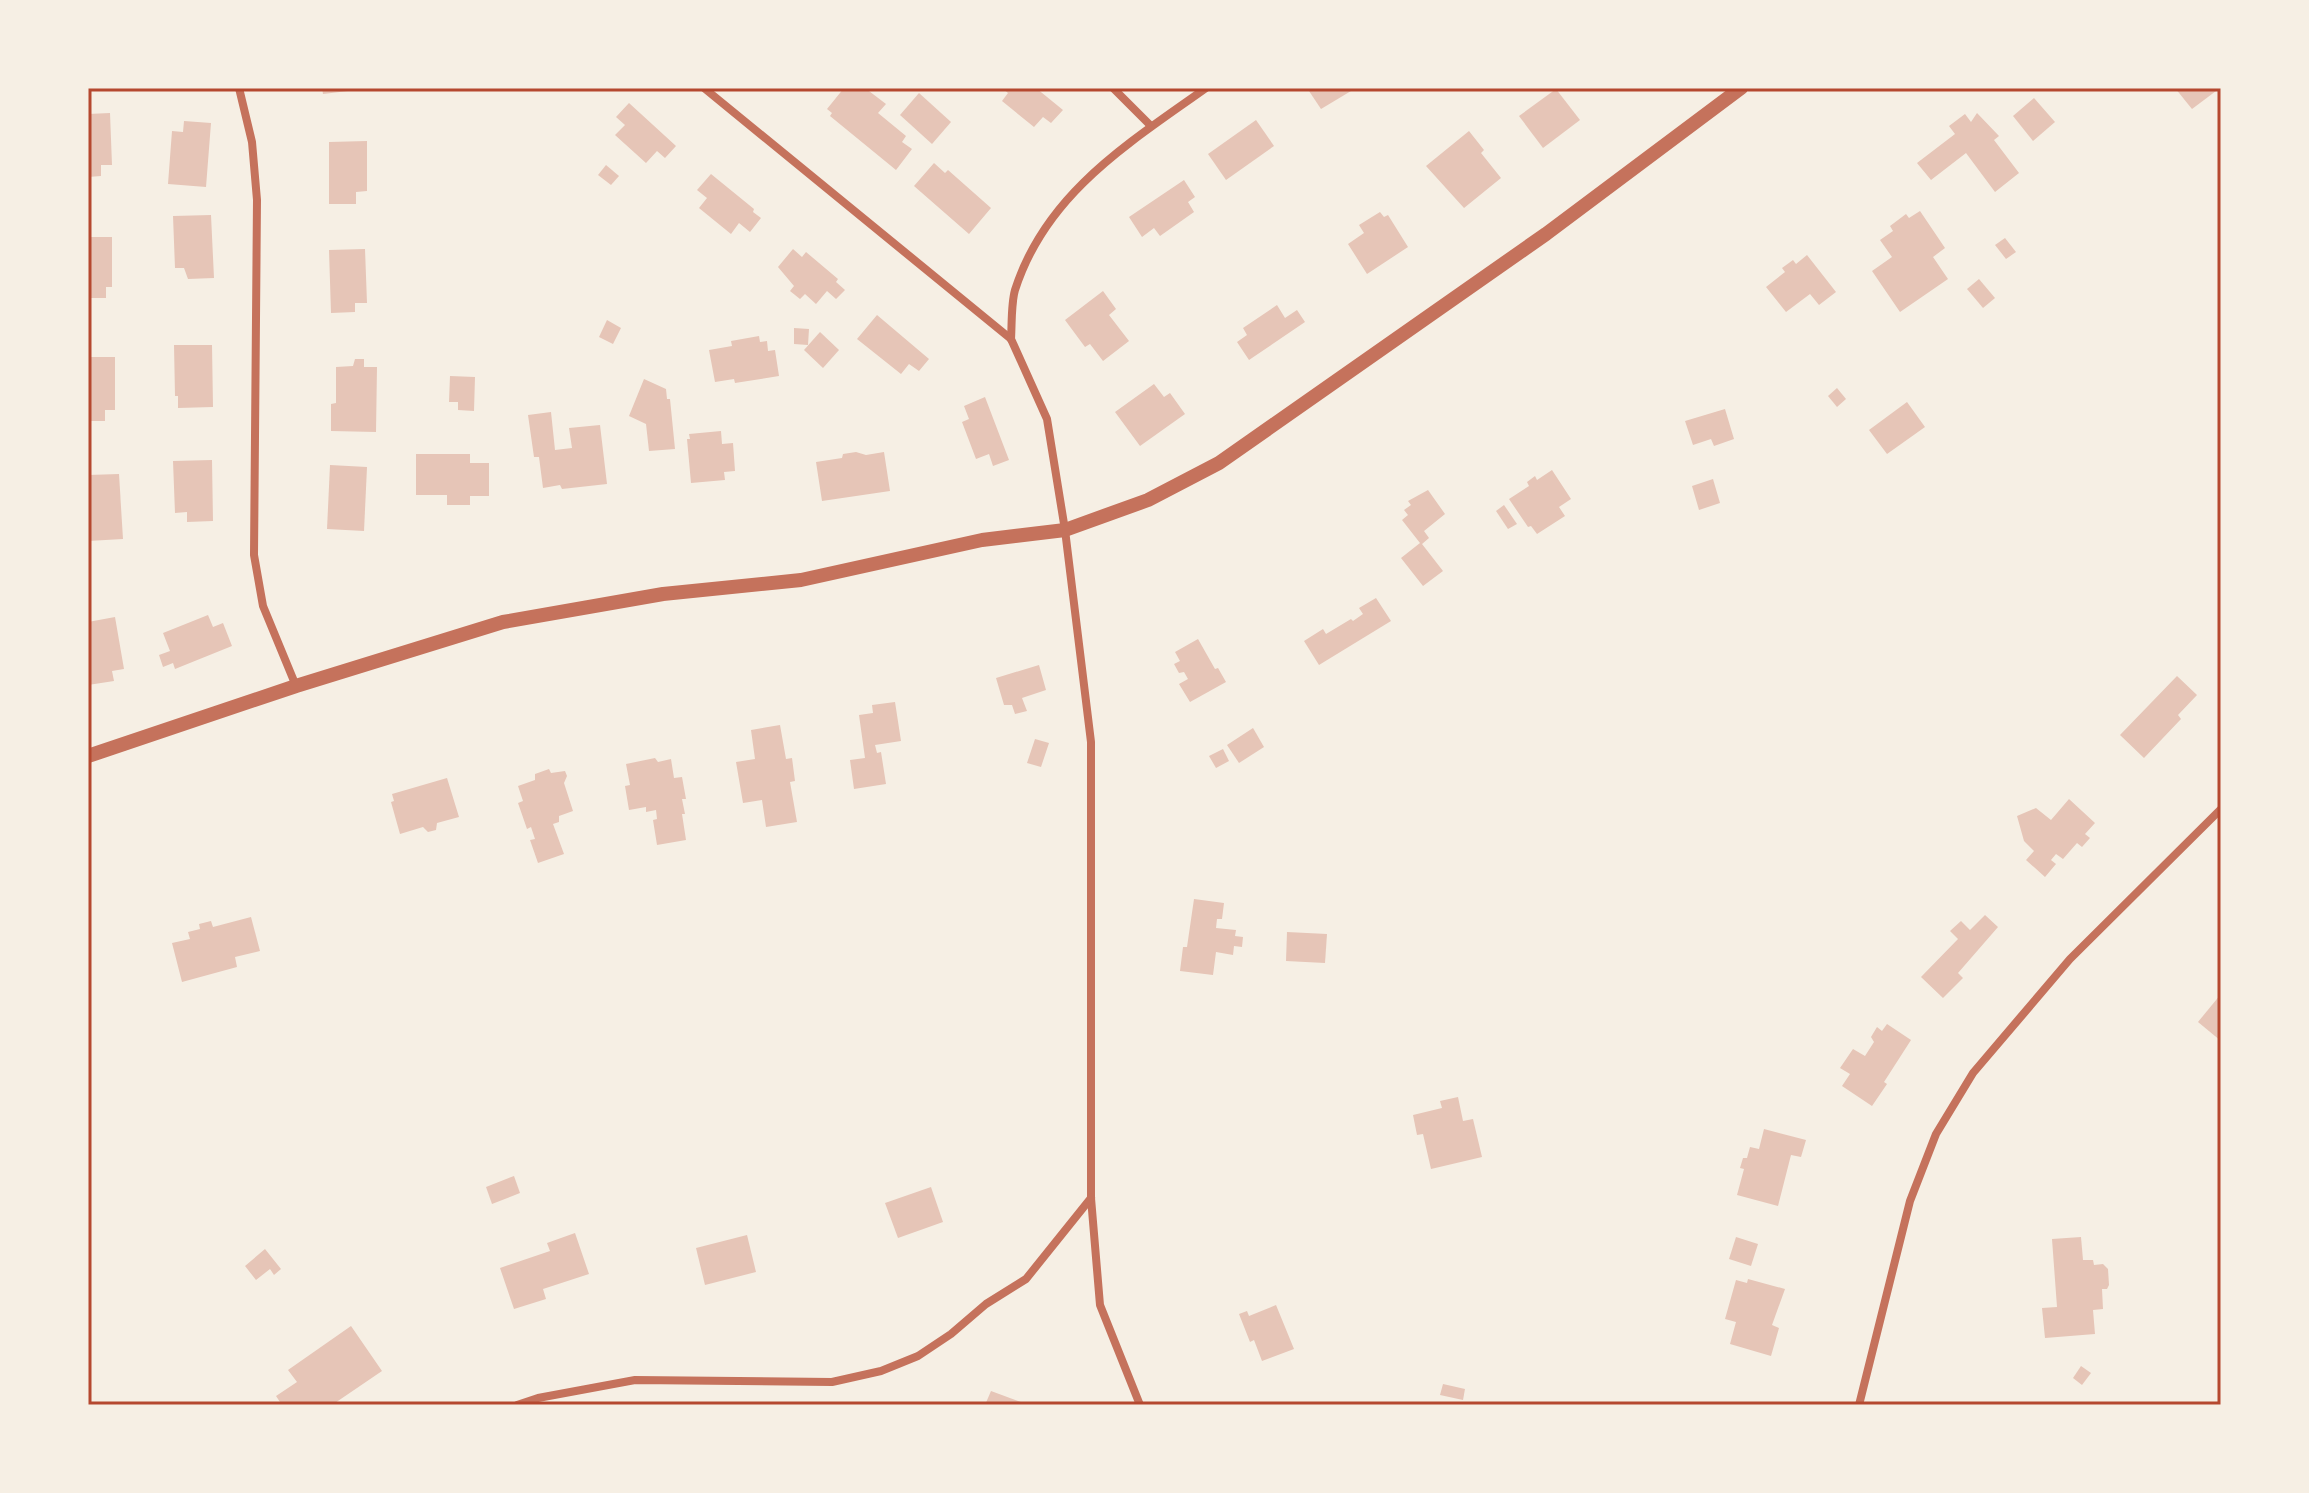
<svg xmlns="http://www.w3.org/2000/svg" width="2309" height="1493" font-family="Manrope,sans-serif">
  <rect width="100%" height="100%" fill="#f6efe4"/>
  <g fill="#e6c5b7">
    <path d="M322 88H348V91L323 94Z"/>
    <path d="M844 88H865L886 104 878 113 906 136 902 142 912 149 896 170 830 116 832 113 827 109Z"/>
    <path d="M1002 88H1036L1063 110 1051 123 1043 117 1034 127 1002 101 1008 93Z"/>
    <path d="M1307 88H1356L1321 109Z"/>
    <path d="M2175 88H2220L2192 109Z"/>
    <path d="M1556 89 1580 120 1543 148 1519 116Z"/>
    <path d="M919 93 951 122 932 144 900 115Z"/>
    <path d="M2034 98 2055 122 2033 141 2013 116Z"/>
    <path d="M629 103 676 146 665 158 657 151 646 163 615 135 625 125 616 117Z"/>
    <path d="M110 113 112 165H101V176L88 177V114Z"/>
    <path d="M1977 113 1999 136 1994 140 2019 173 1995 192 1966 153 1931 180 1917 163 1955 134 1949 126 1965 114 1971 122Z"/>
    <path d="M1256 120 1274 146 1226 180 1208 154Z"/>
    <path d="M184 121 211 123 206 187 168 184 172 131 183 132Z"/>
    <path d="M1469 131 1484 150 1481 153 1501 178 1464 208 1426 166Z"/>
    <path d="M367 141V191L356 192V204H329V142Z"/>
    <path d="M934 163 945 173 948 170 991 208 969 234 914 186Z"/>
    <path d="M606 165 619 176 611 185 598 175Z"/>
    <path d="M711 174 754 209 753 212 761 218 750 232 739 223 731 234 699 208 707 198 697 190Z"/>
    <path d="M1184 180 1195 197 1188 202 1194 212 1160 236 1154 228 1142 237 1129 217Z"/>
    <path d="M1920 211 1945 248 1933 257 1948 279 1900 312 1872 271 1892 257 1880 240 1893 231 1890 226 1906 214 1909 218Z"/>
    <path d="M1380 212 1384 217 1388 215 1408 247 1367 274 1348 244 1364 233 1359 225Z"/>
    <path d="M211 215 214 278 188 279 184 268H175L173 216Z"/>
    <path d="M88 237H112V287H106V298H88Z"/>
    <path d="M2005 238 2016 252 2006 259 1995 245Z"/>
    <path d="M365 249 367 303H355V312L331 313 329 250Z"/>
    <path d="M793 249 802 257 806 252 838 279 836 282 845 290 836 299 827 291 816 304 805 294 800 299 790 291 794 286 778 267Z"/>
    <path d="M1807 255 1836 292 1819 305 1810 294 1786 312 1766 287 1785 272 1782 268 1793 260 1796 264Z"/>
    <path d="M1979 279 1995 298 1983 308 1967 289Z"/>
    <path d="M1103 291 1116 309 1109 315 1129 341 1103 361 1090 344 1085 347 1065 320Z"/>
    <path d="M1277 305 1285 318 1297 310 1305 322 1249 360 1237 342 1247 335 1243 328Z"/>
    <path d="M877 315 929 359 919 371 909 364 901 374 857 339Z"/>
    <path d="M607 320 621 328 613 344 599 337Z"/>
    <path d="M794 328 809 329 808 345 794 344Z"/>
    <path d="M820 332 839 350 823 368 804 350Z"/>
    <path d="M759 336 760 342 767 341 768 351 775 350 779 376 735 383 734 379 715 382 709 350 732 346 731 341Z"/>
    <path d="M174 345H212L213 407 178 408V396H175Z"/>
    <path d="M88 357H115V410H105V421H88Z"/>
    <path d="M355 359H364V367H377L376 432 331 431V404L336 403V367L353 366Z"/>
    <path d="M450 376 475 377 474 411 458 410V402H449Z"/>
    <path d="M644 379 666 389 667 399H670L675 449 649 451 646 424 629 416Z"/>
    <path d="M1154 384 1164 397 1170 393 1185 414 1140 446 1115 412Z"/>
    <path d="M1837 388 1846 399 1837 407 1828 396Z"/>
    <path d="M985 397 1009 460 993 466 989 454 976 459 962 422 969 419 964 406Z"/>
    <path d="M1907 402 1925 427 1887 454 1869 430Z"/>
    <path d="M1725 409 1734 439 1714 446 1711 439 1693 445 1685 421Z"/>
    <path d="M551 412 555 450 572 448 569 428 600 425 607 484 562 489 560 485 543 488 539 457H534L528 415Z"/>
    <path d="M721 431 722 444 733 443 735 471 724 472 725 480 691 483 687 439H690L689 434Z"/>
    <path d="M856 452 866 455 884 452 890 491 822 501 816 462 842 458 843 454Z"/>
    <path d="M416 454H470V463H489V496H470V505H447V495H416Z"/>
    <path d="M212 460 213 521 187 522V512L175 513 173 461Z"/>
    <path d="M330 465 367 467 364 531 327 529Z"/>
    <path d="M1552 470 1571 499 1559 507 1565 516 1537 534 1531 526 1528 527 1509 499 1529 486 1527 482 1535 476 1537 480Z"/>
    <path d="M119 474 123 539 88 541V475Z"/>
    <path d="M1713 479 1720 503 1699 510 1692 486Z"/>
    <path d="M1428 490 1445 514 1424 531 1429 538 1422 544 1443 571 1423 586 1401 558 1420 543 1402 520 1408 515 1404 510 1411 505 1408 501Z"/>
    <path d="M1504 505 1517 524 1508 529 1496 511Z"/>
    <path d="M1376 598 1391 621 1319 665 1304 641 1323 629 1326 634 1351 619 1353 621 1363 614 1359 608Z"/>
    <path d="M208 615 213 627 223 623 232 646 175 669 173 663 163 667 159 655 170 651 163 633Z"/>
    <path d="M115 617 124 669 112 671 114 681 88 685V622Z"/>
    <path d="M1198 639 1215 669 1218 668 1226 682 1190 702 1179 684 1188 679 1184 672 1179 673 1174 664 1180 661 1175 652Z"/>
    <path d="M1039 665 1046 690 1022 698 1027 711 1015 714 1012 705H1004L996 678Z"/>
    <path d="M2177 676 2197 695 2178 715 2181 719 2144 758 2120 735Z"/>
    <path d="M895 702 901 741 875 745 877 753 881 752 886 784 854 789 850 760 865 758 859 715 873 713 872 705Z"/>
    <path d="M780 725 786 759 792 758 795 781 790 782 797 822 766 827 762 800 743 803 736 762 755 759 751 730Z"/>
    <path d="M1253 728 1264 747 1239 763 1227 745Z"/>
    <path d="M1035 739 1049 743 1041 767 1027 763Z"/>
    <path d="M1223 749 1229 761 1216 768 1209 756Z"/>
    <path d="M655 758 658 762 671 759 674 778 682 777 686 799H682L685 814H682L686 840 657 845 653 820 657 819 656 810 646 812V807L629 810 625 786 630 785 626 764Z"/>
    <path d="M549 769 551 773 565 771 567 776 564 783 573 811 559 816V822L553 824 564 854 538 863 530 840 535 839 531 827 527 829 518 803 523 801 518 786 535 780V774Z"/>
    <path d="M447 778 459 817 437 823 436 830 428 832 423 827 400 834 391 802 394 801 392 794Z"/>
    <path d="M2069 799 2095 823 2085 834 2090 838 2082 847 2077 843 2063 859 2056 854 2051 860 2056 864 2045 877 2026 860 2034 851 2024 841 2017 816 2036 808 2051 820Z"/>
    <path d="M1194 899 1224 903 1222 919H1217L1216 928 1236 930 1235 936 1243 937 1242 947 1234 946 1233 955 1216 952 1213 975 1180 971 1183 947H1187Z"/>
    <path d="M1985 915 1998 927 1958 973 1963 978 1943 998 1921 977 1958 939 1950 931 1961 921 1970 930Z"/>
    <path d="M251 917 260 951 235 957 237 967 182 982 172 943 190 939 188 932 200 929 199 924 211 921 213 927Z"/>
    <path d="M1287 932 1327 934 1325 963 1286 961Z"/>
    <path d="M2221 994V1041L2198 1022Z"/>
    <path d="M1887 1024 1911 1040 1884 1082 1887 1084 1872 1106 1842 1086 1850 1074 1840 1068 1853 1049 1865 1056 1874 1042 1871 1037 1877 1027 1882 1031Z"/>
    <path d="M1458 1097 1463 1121 1473 1119 1482 1157 1431 1169 1423 1134 1417 1135 1413 1115 1442 1108 1440 1101Z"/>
    <path d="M1764 1129 1806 1140 1801 1157 1791 1155 1778 1206 1737 1195 1744 1169 1740 1168 1743 1158H1747L1750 1147 1759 1149Z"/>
    <path d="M514 1176 520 1193 492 1204 486 1187Z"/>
    <path d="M931 1187 943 1222 898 1238 885 1203Z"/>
    <path d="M575 1233 589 1274 543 1289 546 1299 514 1309 500 1268 550 1251 547 1243Z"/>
    <path d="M747 1235 756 1272 705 1285 696 1248Z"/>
    <path d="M1736 1237 1758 1244 1751 1266 1729 1259Z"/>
    <path d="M2081 1237 2083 1260H2093L2094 1265 2103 1264 2108 1269 2109 1285 2107 1289H2102L2103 1309 2093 1310 2095 1334 2045 1338 2042 1308 2057 1307 2052 1239Z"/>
    <path d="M265 1249 281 1269 274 1275 270 1269 256 1280 245 1266Z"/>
    <path d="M1748 1279 1785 1289 1772 1325 1779 1328 1771 1356 1730 1344 1736 1322 1725 1319 1736 1280 1747 1283Z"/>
    <path d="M1276 1305 1294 1349 1262 1361 1254 1340 1250 1342 1239 1314 1247 1311 1249 1316Z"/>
    <path d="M351 1326 382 1371 332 1405H282L276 1396 297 1382 288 1370Z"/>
    <path d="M2081 1366 2091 1373 2082 1385 2073 1378Z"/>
    <path d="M1443 1384 1465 1389 1463 1400 1440 1395Z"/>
    <path d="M991 1391 1029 1405H985Z"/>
  </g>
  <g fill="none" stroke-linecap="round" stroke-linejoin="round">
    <g stroke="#c5725c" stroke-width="8">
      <path d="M239 88 252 142 257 200 254 555 263 606 296 686"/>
      <path d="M704 88 1011 339 1047 419 1065 530 1091 742V1198L1100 1305 1140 1405"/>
      <path d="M1113 88 1151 126"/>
      <path d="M1011 339C1012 323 1011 304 1015 290 1046 193 1129 143 1206 88"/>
      <path d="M517 1405 538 1398 635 1380 832 1382 881 1371 918 1356 951 1334 986 1304 1026 1279 1091 1198"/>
      <path d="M1859 1405 1910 1201 1936 1134 1973 1073 2070 959 2221 809"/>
    </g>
    <path stroke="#c5725c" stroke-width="14" d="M88 756 296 686 503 622 663 594 801 580 982 540 1065 530 1148 500 1219 463 1546 234 1741 88"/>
  </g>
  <rect width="2309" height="1493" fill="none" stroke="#f6efe4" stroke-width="180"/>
  <rect x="90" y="90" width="2129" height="1313" fill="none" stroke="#b5482f" stroke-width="3"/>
</svg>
